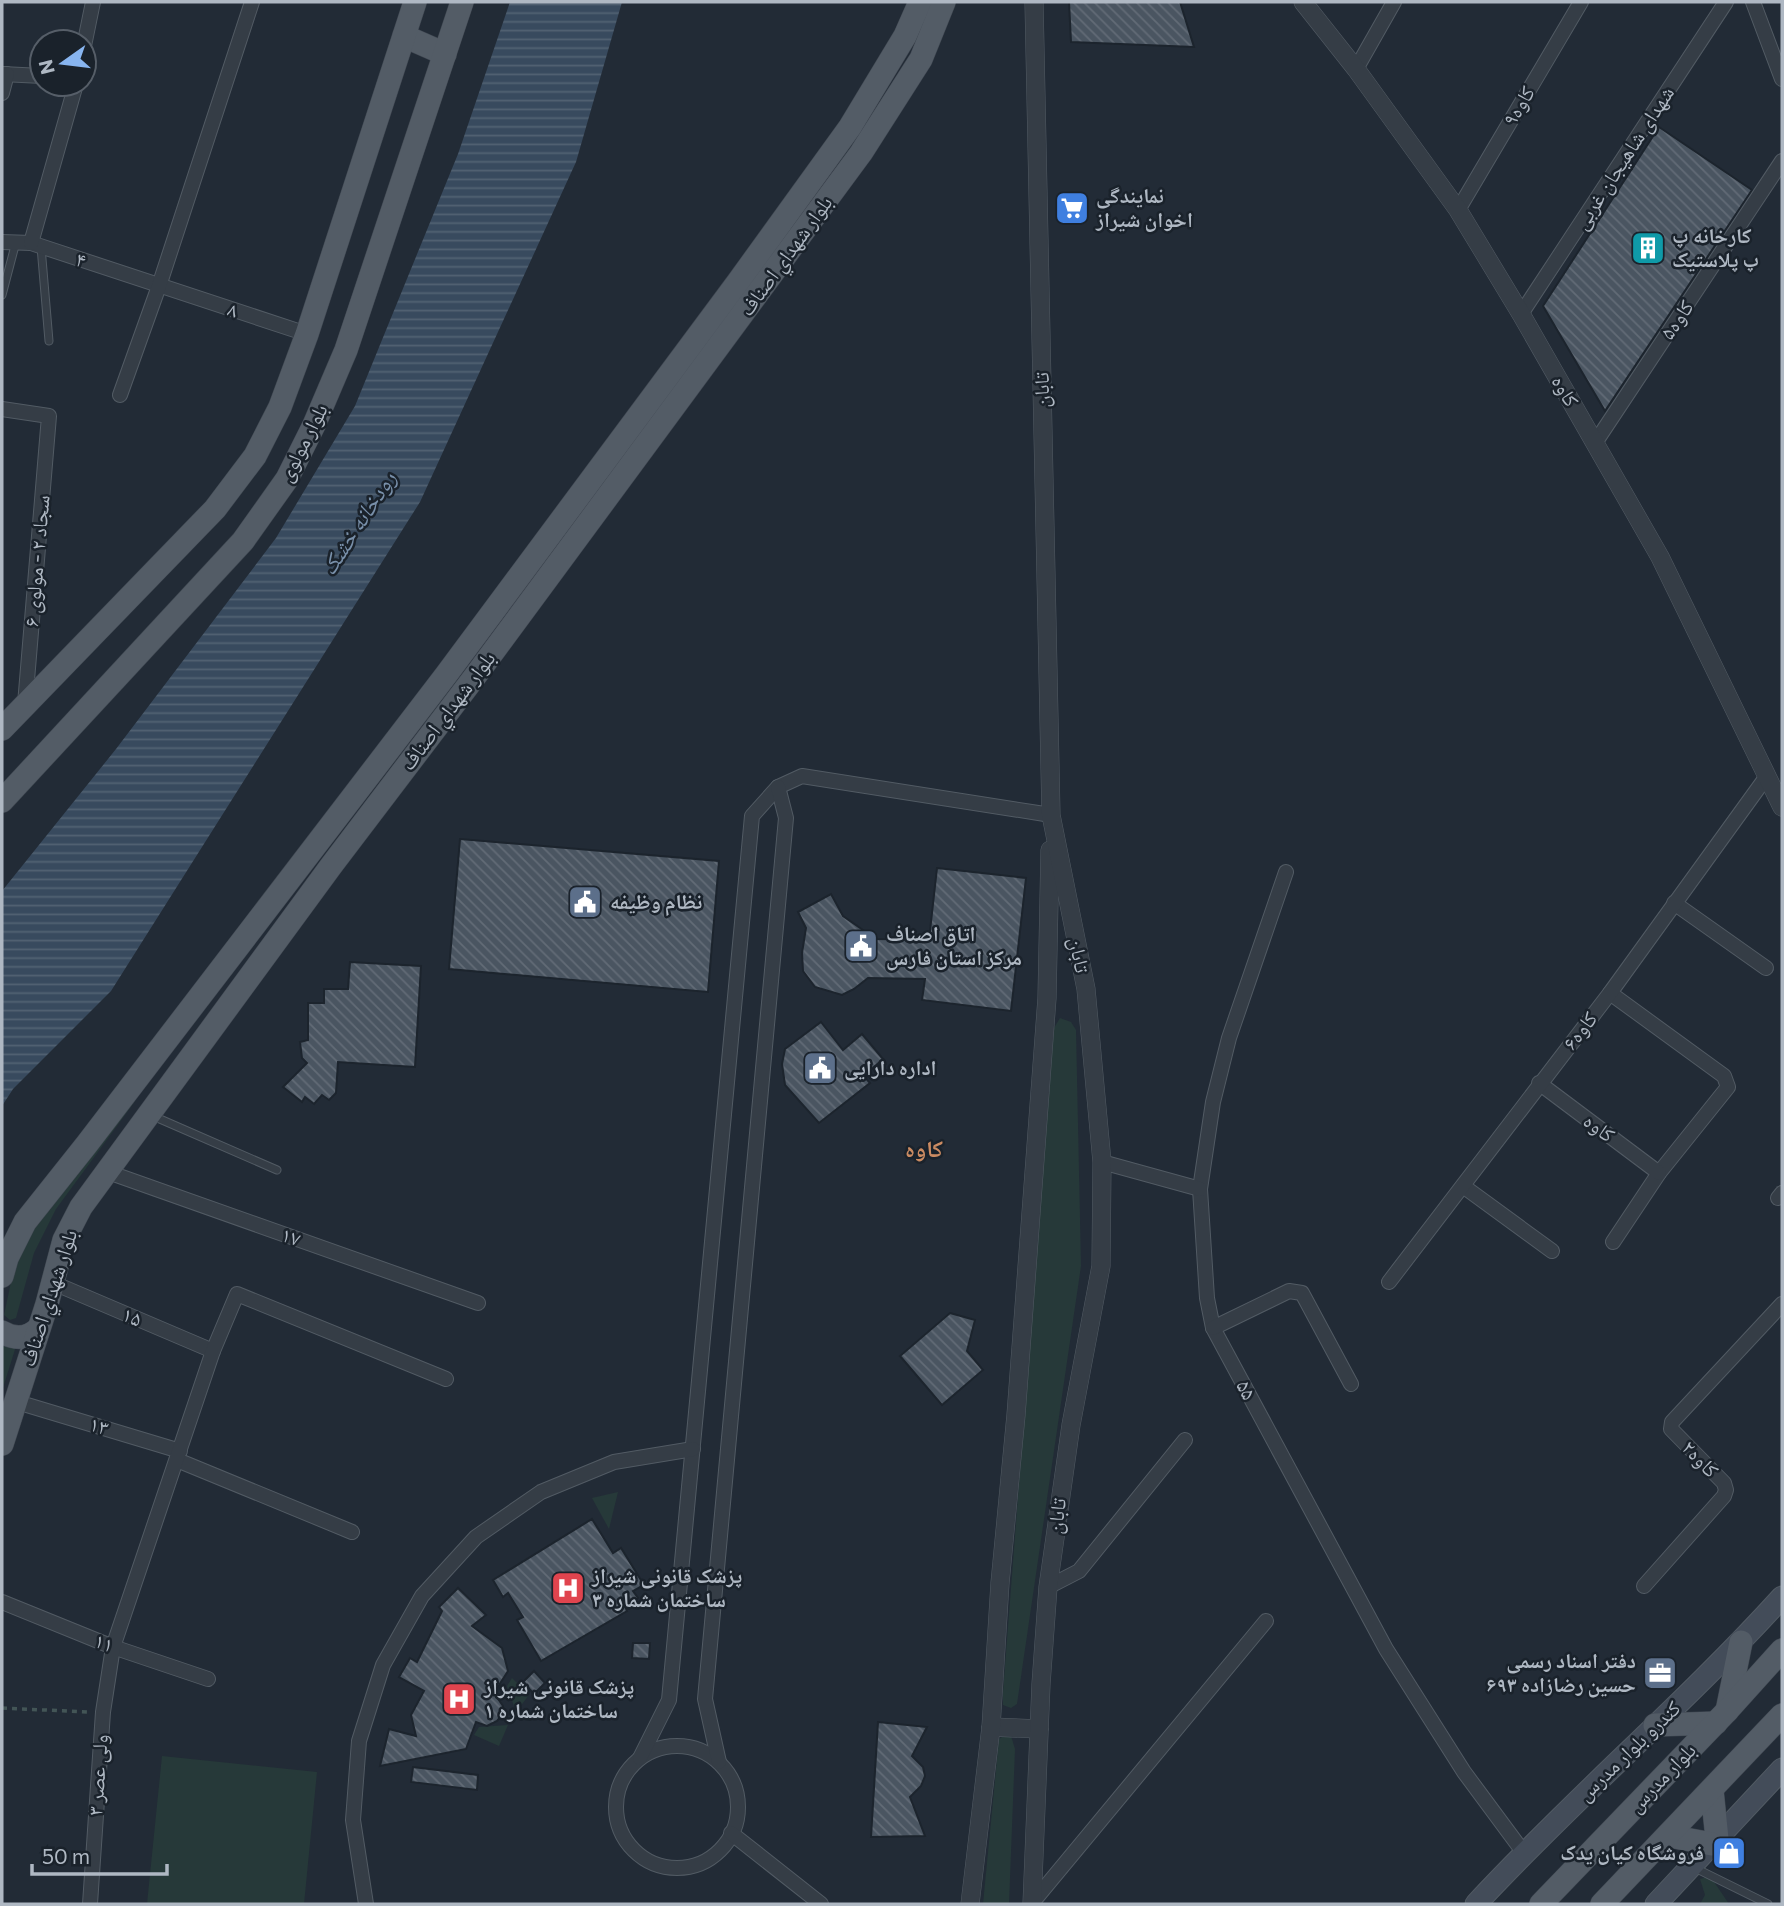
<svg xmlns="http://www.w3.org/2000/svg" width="1784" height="1906" font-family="Commissioner,'Noto Naskh Arabic',sans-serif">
  <defs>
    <pattern id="water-rules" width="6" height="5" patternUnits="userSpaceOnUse" patternTransform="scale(1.75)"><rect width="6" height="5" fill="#384a5e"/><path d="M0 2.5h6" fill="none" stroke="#526273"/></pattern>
    <pattern id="building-back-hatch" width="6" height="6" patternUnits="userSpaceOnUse" patternTransform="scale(1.75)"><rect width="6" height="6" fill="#4a5561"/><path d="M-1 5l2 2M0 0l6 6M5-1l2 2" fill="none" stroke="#626b76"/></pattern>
  </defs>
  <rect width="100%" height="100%" fill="#222b36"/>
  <g fill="#263939">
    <path d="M1060 1018 1071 1022 1076 1030 1081 1266 1017 1704 1011 1708 1003 1705V1692L1054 1028Z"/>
    <path d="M136 1100 56 1209 34 1253 16 1318 10 1320 4 1315 18 1249 63 1183Z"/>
    <path d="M2 1340 17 1343 2 1391Z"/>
    <path d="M618 1492 609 1529 592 1498Z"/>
    <path d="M512 1678 529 1695 516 1712 507 1686Z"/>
    <path d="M508 1725 499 1746 474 1735 479 1727Z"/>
    <path d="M1005 1735 1011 1736 1015 1749 1009 1904H983L999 1739Z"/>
    <path d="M162 1756 317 1772 304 1904H147Z"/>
    <path d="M1710 1876 1729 1904H1700L1705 1895 1700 1879Z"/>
  </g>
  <path fill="url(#water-rules)" d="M510 2H622L576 162 420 502 111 991 13 1089 2 1106V891L116 749 276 538 355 406 458 154Z"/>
  <g fill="url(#building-back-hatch)" stroke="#1c242d" stroke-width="2">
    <path d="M1069 2H1180L1194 47 1071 42Z"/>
    <path d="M1659 127 1752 190 1605 411 1543 306Z"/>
    <path d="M460 839 719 861 708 992 449 969Z"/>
    <path d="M937 868 1026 878 1011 1011 922 1000 925 979 868 978 854 989 842 995 815 987 803 971 802 953 806 928 798 912 831 894 843 916 876 939 929 940Z"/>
    <path d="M350 962 421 966 415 1067 338 1062 336 1093 329 1100 322 1095 314 1104 305 1097 302 1102 283 1087 307 1063 302 1058 300 1042 308 1040V1003H324V989H348Z"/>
    <path d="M821 1022 843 1050 862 1034 883 1059 864 1076 870 1083 819 1123 785 1085 782 1064 785 1049Z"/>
    <path d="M950 1313 975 1320 967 1351 983 1370 942 1405 900 1356Z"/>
    <path d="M592 1519 613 1553 621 1548 644 1585 633 1591 638 1598 625 1606 627 1611 541 1661 517 1620 523 1617 508 1593 503 1597 493 1580Z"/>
    <path d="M458 1588 486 1615 472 1626 502 1648 508 1671 494 1693 503 1706 502 1715 497 1721 487 1726 476 1722 466 1749 380 1766 389 1729 416 1736 411 1715 424 1691 399 1677 410 1658 417 1662 442 1611 439 1607Z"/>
    <path d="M633 1643H650L649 1659 632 1658Z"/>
    <path d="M534 1671 545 1683 534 1694 523 1682Z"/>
    <path d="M878 1722 927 1727 912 1756 923 1767 925 1776 921 1786 910 1797 925 1836 871 1837Z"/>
    <path d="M413 1767 478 1775 477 1790 411 1782Z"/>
  </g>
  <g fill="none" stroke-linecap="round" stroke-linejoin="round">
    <g stroke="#525b64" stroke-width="9">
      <g id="service">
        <path d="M41 247 49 341"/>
        <path d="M2 295 16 242"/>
        <path d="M153 1116 277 1170"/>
        <path d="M1693 1867 1768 1904"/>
      </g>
    </g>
    <g stroke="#525b64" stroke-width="16">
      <g id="minor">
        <path d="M1753 2 1782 79"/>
        <path d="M84 46 93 2"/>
        <path d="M1356 69 1394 2"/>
        <path d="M2 74 42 76"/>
        <path d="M2 93 7 74"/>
        <path d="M1458 210 1581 2"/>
        <path d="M2 242 31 243 307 334"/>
        <path d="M31 243 76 84"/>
        <path d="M1521 314 1726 2"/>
        <path d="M120 395 159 286 252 2"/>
        <path d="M2 409 49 416 25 704"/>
        <path d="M1595 443 1782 161"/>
        <path d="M1286 872 1229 1038 1213 1102 1200 1189 1207 1298 1213 1328 1386 1649 1464 1772 1524 1853"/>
        <path d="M1674 903 1766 968"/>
        <path d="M1610 993 1724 1076 1728 1087 1659 1173 1613 1242"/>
        <path d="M1539 1083 1659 1173"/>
        <path d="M1102 1162 1200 1189"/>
        <path d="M105 1171 478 1303"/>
        <path d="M1463 1186 1552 1251"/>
        <path d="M1778 1198 1782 1193"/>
        <path d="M51 1282 213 1351"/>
        <path d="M1389 1282 1610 993 1767 776"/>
        <path d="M1213 1328 1289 1291 1302 1293 1351 1384"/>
        <path d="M17 1402 180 1451"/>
        <path d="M177 1460 352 1532"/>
        <path d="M1644 1586 1724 1496 1726 1490 1724 1483 1671 1429 1672 1422 1782 1304"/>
        <path d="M1048 1587 1079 1571 1185 1440"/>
        <path d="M2 1602 113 1647 208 1679"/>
        <circle cx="677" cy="1807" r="61"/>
        <path d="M640 1758 669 1700 752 816 778 787 802 776 1051 815"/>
        <path d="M719 1762 705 1699 786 818 778 787"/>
        <path d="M731 1833 821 1904"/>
        <path d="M1032 1903 1266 1621"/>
        <path d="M90 1904 103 1712 113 1647 213 1351 237 1294 446 1379"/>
        <path d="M366 1904 353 1820 359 1741 383 1665 422 1596 476 1537 541 1492 614 1462 693 1449"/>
      </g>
    </g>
    <g stroke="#525b64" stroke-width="19">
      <g id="tertiary">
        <path d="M1303 2 1356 69 1458 210 1521 314 1660 557 1782 807"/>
        <path d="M991 1727 1039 1729"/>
        <path d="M970 1904 991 1727 1000 1583 1016 1415 1047 998 1050 850"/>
        <path d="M1032 1904 1041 1684 1048 1587 1071 1425 1101 1266 1102 1162 1086 989 1051 815 1034 2"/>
      </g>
    </g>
    <g stroke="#525b64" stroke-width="23">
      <g id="secondary">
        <path d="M1476 1904C1574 1798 1685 1704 1782 1597"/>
        <path d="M1656 1904 1782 1769"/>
      </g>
    </g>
    <g stroke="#3e4650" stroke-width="24">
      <g id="primary">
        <path d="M404 36 445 54"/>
        <path d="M2 729 215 509 255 456 280 407 307 334 415 2"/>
        <path d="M2 801 243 541 287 479 314 425 346 350 462 2"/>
        <path d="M2 1276 7 1258 25 1222 87 1144 446 675 738 282 850 127 905 36 920 2"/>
        <path d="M2 1332C15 1340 28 1339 39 1328"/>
        <path d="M2 1444 47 1304 64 1240 81 1207 331 866 473 679 861 153 921 59 944 2"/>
        <path d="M1727 1711 1741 1642"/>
        <path d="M1655 1725 1716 1723"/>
        <path d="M1712 1790 1717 1839"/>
        <path d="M1669 1836 1712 1844"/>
        <path d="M1541 1904 1726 1712 1782 1650"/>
        <path d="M1602 1904 1782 1715"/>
      </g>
    </g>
    <path stroke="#435556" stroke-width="3.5" stroke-dasharray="5 5" stroke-linecap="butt" d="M2 1708 87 1712"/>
    <use href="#service" stroke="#353d46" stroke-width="7"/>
    <use href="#minor" stroke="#353d46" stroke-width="14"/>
    <use href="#tertiary" stroke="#353d46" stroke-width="18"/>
    <use href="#secondary" stroke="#434c59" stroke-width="21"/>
    <use href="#primary" stroke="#535c66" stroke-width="23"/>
  </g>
  <defs>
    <g id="supermarket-square" transform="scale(1.75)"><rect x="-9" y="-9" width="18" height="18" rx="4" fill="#3f7fe0" stroke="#1a222b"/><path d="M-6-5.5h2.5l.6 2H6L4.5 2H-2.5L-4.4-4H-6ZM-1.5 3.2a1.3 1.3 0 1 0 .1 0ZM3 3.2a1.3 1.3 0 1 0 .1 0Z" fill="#fff"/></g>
    <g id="building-square" transform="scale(1.75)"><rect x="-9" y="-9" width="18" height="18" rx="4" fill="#0f9aa8" stroke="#1a222b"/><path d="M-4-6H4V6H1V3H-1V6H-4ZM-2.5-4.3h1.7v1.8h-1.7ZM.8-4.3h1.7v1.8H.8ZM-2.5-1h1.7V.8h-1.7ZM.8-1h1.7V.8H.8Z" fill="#fff"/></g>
    <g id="civic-square" transform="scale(1.75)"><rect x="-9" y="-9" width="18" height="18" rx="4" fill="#5c6f8a" stroke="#1a222b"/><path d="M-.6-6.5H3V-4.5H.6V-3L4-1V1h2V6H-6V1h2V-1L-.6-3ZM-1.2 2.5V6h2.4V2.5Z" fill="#fff"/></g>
    <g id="hospital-square" transform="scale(1.75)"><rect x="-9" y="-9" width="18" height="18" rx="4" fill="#e0444e" stroke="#1a222b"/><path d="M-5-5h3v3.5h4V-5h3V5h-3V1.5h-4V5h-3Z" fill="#fff"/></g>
    <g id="office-square" transform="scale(1.75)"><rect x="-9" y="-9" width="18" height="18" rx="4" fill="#5c6f8a" stroke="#1a222b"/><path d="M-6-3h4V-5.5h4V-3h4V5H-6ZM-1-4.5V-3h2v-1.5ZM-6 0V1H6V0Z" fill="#fff"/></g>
    <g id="shop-square" transform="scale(1.75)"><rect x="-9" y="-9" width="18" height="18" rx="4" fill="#3f7fe0" stroke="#1a222b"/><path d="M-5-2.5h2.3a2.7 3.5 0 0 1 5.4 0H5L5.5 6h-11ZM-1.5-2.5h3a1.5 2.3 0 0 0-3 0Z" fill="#fff"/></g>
  </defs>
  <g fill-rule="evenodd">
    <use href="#supermarket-square" x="1072" y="208"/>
    <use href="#building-square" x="1648" y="248"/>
    <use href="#civic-square" x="585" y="902"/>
    <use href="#civic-square" x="861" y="946"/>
    <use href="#civic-square" x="820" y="1068"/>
    <use href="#hospital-square" x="568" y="1588"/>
    <use href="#office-square" x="1660" y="1673"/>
    <use href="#hospital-square" x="459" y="1699"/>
    <use href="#shop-square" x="1729" y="1853"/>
  </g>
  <g text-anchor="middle" stroke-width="5" stroke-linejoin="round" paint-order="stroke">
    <g font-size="21" fill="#afb8c3" stroke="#1a222b">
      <text transform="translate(1519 106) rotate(-59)" y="7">کاوه۹</text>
      <text transform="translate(1624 158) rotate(-57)" y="7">شهدای شاهیجان غربی</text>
      <text transform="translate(786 256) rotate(-54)" y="7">بلوار شهداي اصناف</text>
      <text transform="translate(81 260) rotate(18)" y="7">۴</text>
      <text transform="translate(233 310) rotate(18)" y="7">۸</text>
      <text transform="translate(1677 320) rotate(-56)" y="7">کاوه۵</text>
      <text transform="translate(1042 390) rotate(-91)" y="7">تابان</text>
      <text transform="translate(1565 391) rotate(60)" y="7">کاوه</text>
      <text transform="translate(303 443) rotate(-63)" y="7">بلوار مولوی</text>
      <text transform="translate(37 561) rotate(-85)" y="7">سجاد ۲ - مولوی ۶</text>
      <text transform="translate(448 711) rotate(-53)" y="7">بلوار شهداي اصناف</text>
      <text transform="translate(1079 955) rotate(79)" y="7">تابان</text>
      <text transform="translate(1580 1031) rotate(-52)" y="7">کاوه۶</text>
      <text transform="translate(1599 1128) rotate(37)" y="7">کاوه</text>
      <text transform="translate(291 1237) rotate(19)" y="7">۱۷</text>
      <text transform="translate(49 1298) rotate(-72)" y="7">بلوار شهداي اصناف</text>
      <text transform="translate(132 1317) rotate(23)" y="7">۱۵</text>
      <text transform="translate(1246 1390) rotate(62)" y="7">۵۵</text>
      <text transform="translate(99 1426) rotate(17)" y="7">۱۳</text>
      <text transform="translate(1700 1459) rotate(46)" y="7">کاوه۲</text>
      <text transform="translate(1057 1516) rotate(-83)" y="7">تابان</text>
      <text transform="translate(104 1643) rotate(21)" y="7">۱۱</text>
      <text transform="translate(1629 1751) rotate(-44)" y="7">کندرو بلوار مدرس</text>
      <text transform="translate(98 1775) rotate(-86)" y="7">ولی عصر ۳</text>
      <text transform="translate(1662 1778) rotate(-46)" y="7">بلوار مدرس</text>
    </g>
    <g font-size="21" font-weight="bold" fill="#afb8c3" stroke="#1a222b" text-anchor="start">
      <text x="1096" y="203">نمایندگی<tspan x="1096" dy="24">اخوان شیراز</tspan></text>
      <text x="1672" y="243">کارخانه پ<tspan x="1672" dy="24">پ پلاستیک</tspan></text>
      <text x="610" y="909">نظام وظیفه</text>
      <text x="886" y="941">اتاق اصناف<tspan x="886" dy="24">مرکز استان فارس</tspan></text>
      <text x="844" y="1075">اداره دارایی</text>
      <text x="592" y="1583">پزشک قانونی شیراز<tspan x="592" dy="24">ساختمان شماره ٣</tspan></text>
      <text x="1636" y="1668" text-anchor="end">دفتر اسناد رسمی<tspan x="1636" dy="24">۶۹۳ حسین رضازاده</tspan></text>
      <text x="484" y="1694">پزشک قانونی شیراز<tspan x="484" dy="24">ساختمان شماره ۱</tspan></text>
      <text x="1704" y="1860" text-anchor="end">فروشگاه کیان یدک</text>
    </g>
    <g font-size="23" font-style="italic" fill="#7990aa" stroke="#1a222b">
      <text transform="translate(358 523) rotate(-57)" y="8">رودخانه خشک</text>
    </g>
    <g font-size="23" font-weight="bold" fill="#cb8b62" stroke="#1a222b">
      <text x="924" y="1157">کاوه</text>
    </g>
  </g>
  <rect width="1784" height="1906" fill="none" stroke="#afb8c3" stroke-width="7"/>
  <g transform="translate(63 63) rotate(256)"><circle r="33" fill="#1a222b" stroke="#565e68" stroke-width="2"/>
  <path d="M0-5L12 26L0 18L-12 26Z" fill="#88b5f0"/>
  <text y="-10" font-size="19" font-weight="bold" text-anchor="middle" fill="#afb8c3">N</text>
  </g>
  <path d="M32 1864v10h135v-10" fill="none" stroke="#afb8c3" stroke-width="3.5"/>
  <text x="42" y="1864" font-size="21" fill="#afb8c3" stroke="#1a222b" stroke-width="5" paint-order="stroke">50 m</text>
</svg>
